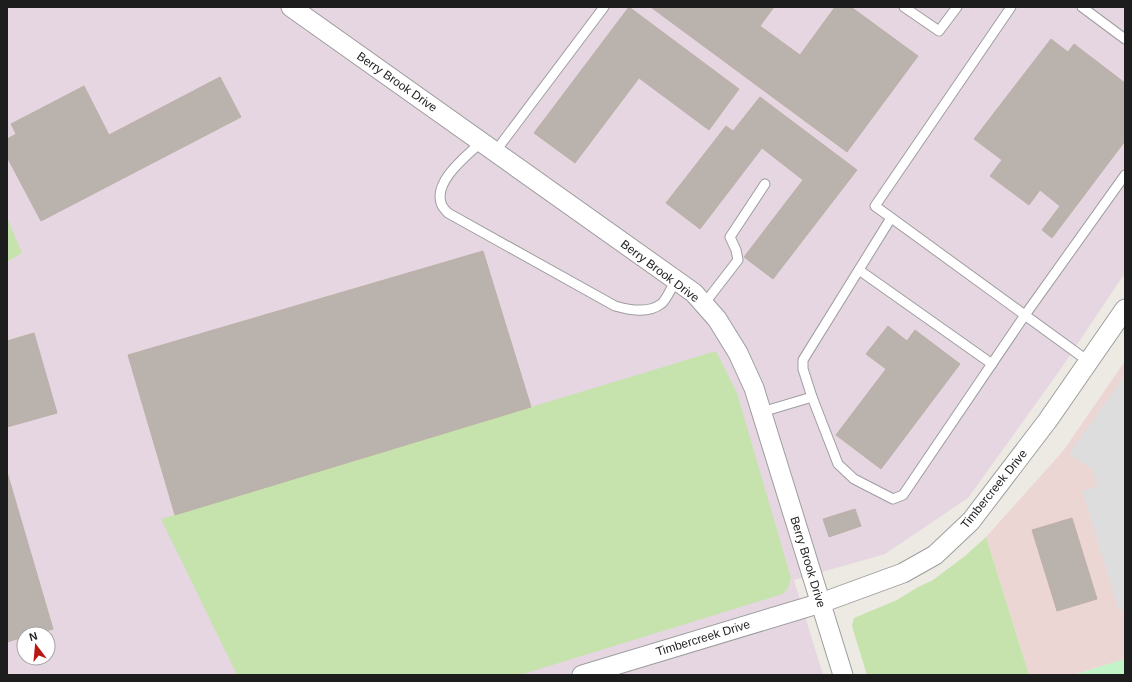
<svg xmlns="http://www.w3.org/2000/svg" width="1132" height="682" font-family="Arial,sans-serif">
  <rect width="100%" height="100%" fill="#edeae3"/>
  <path fill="#ecd6d4" d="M1125 361V659L1073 675H1029L986 537 1063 451Z"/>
  <path fill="#e5d6e2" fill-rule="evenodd" d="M7 7H1125V273L1060 370 968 498 885 554 794 580 823 675H7ZM24 634H48V658H24Z"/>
  <g fill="#c6e3ad">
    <path d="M7 218 22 253 7 262Z"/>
    <path d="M716 351 737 393 791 578 788 588 783 594 520 675H237L161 519Z"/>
    <path d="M986 537 1029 675H867L852 626 854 618 897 600 918 587 933 580 965 556Z"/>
  </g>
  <path fill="#c3f4c9" d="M1125 659V675H1073Z"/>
  <path fill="#ddd" d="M1125 375V609L1119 610 1082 491 1097 487 1093 470 1069 454Z"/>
  <g fill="#bab3ad" stroke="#bdb1a7">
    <path d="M629 7 739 89 709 130 639 78 575 163 534 133Z"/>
    <path d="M652 7H774L760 26 800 55 835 7H851L918 56 847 152 652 8Z"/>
    <path d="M1051 39 1068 52 1074 44 1125 83V118L1123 120 1125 122V141L1052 238 1042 230 1060 206 1040 190 1029 205 990 176 1002 160 974 139Z"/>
    <path d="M220 77 241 117 41 221 7 157V139L16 134 11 124 84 86 109 135Z"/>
    <path d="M760 97 857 170 773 279 744 257 803 180 762 148 700 229 666 203 726 126 733 131Z"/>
    <path d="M483 251 531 407 175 515 128 355Z"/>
    <path d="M888 326 907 341 915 330 960 364 881 469 836 435 886 369 866 354Z"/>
    <path d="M34 333 57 413 7 427V341Z"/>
    <path d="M7 472 53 629 35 634H24V637L7 642Z"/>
    <path d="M855 509 861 526 829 537 823 519Z"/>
    <path d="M1072 518 1097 599 1057 611 1032 530Z"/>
  </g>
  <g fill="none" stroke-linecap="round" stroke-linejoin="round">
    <g stroke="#9e9e9e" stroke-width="11">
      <g id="lane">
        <path d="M904 7 939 31 957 7"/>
        <path d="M1011 7 875 206 1088 361"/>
        <path d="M1082 7 1125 39"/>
        <path d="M481 142C467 156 434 180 441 203 442 207 445 210 448 213L615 306C629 310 648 314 661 304 666 301 672 286 676 280"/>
        <path d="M495 152 604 7"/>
        <path d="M891 218 803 360V369L812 397 838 464 854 479 893 499 903 495 1025 315 1125 175"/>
        <path d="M859 270 992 364"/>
        <path d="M704 304 738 260 736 250 730 237 765 184"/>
        <path d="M762 412 812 397"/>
      </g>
    </g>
    <g stroke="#9e9e9e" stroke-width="21">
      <g id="street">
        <path d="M291 7 694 293 717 319 738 353 754 388 843 675"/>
        <path d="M582 675 821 603 903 573 935 555 971 521 1048 420 1125 309"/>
      </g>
    </g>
    <use href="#lane" stroke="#fff" stroke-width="9"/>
    <use href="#street" stroke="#fff" stroke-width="19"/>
  </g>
  <g text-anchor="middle" stroke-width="4" stroke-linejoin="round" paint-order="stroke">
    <g font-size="12" fill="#1d1d1d" stroke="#fff">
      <text transform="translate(397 82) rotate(35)" y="4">Berry Brook Drive</text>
      <text transform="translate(660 271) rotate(37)" y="4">Berry Brook Drive</text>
      <text transform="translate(994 489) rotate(-51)" y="4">Timbercreek Drive</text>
      <text transform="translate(808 562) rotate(73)" y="4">Berry Brook Drive</text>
      <text transform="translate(703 638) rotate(-17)" y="4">Timbercreek Drive</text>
    </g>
  </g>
  <rect width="1132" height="682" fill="none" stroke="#1d1d1d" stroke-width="16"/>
  <g transform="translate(36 646) rotate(344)"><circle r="19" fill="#ffffff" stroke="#a5a5a5"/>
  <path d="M0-3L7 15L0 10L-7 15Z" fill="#b71812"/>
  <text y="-6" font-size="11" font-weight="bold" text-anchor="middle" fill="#1d1d1d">N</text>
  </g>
</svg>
